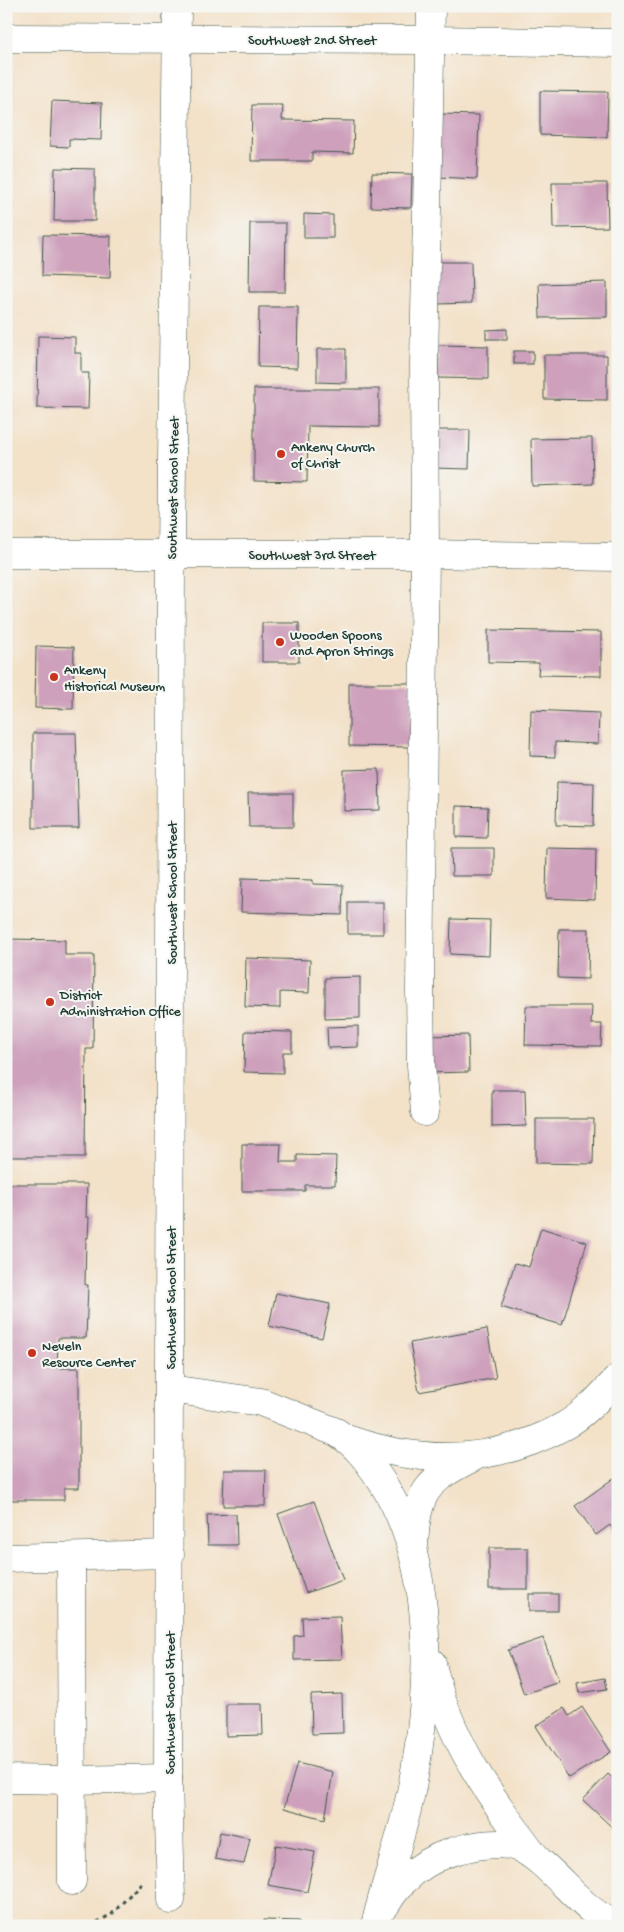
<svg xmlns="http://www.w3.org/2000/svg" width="624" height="1932" font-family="'Gochi Hand',sans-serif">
  <rect width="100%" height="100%" fill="#f6f6f2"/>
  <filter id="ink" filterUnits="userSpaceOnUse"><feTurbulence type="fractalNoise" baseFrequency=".02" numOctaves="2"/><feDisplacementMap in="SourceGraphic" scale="10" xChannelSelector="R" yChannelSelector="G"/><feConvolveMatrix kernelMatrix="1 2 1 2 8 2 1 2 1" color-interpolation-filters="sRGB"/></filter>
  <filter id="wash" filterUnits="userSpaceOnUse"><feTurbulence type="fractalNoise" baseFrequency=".0096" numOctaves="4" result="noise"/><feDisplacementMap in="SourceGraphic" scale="20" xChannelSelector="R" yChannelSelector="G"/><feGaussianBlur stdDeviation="1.12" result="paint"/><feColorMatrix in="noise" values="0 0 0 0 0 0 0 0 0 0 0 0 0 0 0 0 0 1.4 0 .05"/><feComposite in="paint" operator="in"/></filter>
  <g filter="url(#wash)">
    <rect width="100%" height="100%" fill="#f3e1c8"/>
    <g id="blocks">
      <g fill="#cea0bc">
        <path d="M540 91 608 92 607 137 540 135Z"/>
        <path d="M52 101 102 103 101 140 69 139V147L50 146Z"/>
        <path d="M252 105H283L282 120 354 121 353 153 312 152V161H251Z"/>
        <path d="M439 114 479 115 477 179 437 177Z"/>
        <path d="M55 168 95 169V221H54Z"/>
        <path d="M372 173 412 174 411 208 371 207Z"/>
        <path d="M552 183H607L608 227 553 228Z"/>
        <path d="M304 214 333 215V238H304Z"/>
        <path d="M250 223H286L285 292H249Z"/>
        <path d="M43 235 111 236 110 278 42 276Z"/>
        <path d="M437 262H471L472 303 437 304Z"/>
        <path d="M607 282V317L540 318 539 284Z"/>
        <path d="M259 307H298L297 368 258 367Z"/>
        <path d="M507 329V339H486V330Z"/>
        <path d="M38 336 75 337V353H81V373H89L88 409 37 408Z"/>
        <path d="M438 345 488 346V379L438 378Z"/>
        <path d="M317 349H346V383L317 382Z"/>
        <rect x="514" y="351" width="19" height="13"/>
        <path d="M544 355H607V400L544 399Z"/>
        <path d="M254 389H379V427L308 426 307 482 254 481Z"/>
        <path d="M434 430H470L469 469 433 468Z"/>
        <path d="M592 438 593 484 532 486 531 439Z"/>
        <rect x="262" y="623" width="37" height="39"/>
        <path d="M488 630 601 632V676L538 675 539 663 488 662Z"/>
        <path d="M36 646 74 647 73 709 35 708Z"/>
        <path d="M349 683H411V747L349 746Z"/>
        <path d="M531 710 599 713 598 744 555 742V757L530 756Z"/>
        <path d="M33 733H76L79 828H33Z"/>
        <path d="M379 769 380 810 344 811V770Z"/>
        <path d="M557 782 594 783 593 826 556 825Z"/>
        <path d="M248 793H293V827H249Z"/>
        <path d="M456 806 488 807 487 838 456 837Z"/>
        <path d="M451 848H494V876H452Z"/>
        <path d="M547 848 596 849 595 900 546 898Z"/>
        <path d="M242 878 313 880V884L343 885 342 915 241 912Z"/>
        <rect x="348" y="902" width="35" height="32"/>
        <path d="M451 919 490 920 489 956 450 954Z"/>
        <path d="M559 929H589L588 979 558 978Z"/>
        <path d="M6 939 65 940V955H94L93 1049H86L85 1157H6Z"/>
        <path d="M246 958 310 960 309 993 280 992V1008L245 1007Z"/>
        <path d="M360 977V1018L325 1019V978Z"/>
        <path d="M526 1006H592L591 1024H602L601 1046 525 1045Z"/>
        <path d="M358 1026V1047L328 1048 327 1027Z"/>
        <path d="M245 1031 292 1032V1052H283V1073L244 1072Z"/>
        <path d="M468 1035 469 1072 429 1073 428 1036Z"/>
        <path d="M492 1090H525L526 1126 492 1127Z"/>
        <path d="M536 1119H594L593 1164 536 1163Z"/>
        <path d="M242 1144H281L280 1162H297V1155L336 1156 335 1185H305V1191H242Z"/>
        <path d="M6 1184H87L86 1217H89L88 1238H86L85 1285H88L86 1338H58L57 1368H79V1488H64V1500H6Z"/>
        <path d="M541 1228 587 1242 562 1325 501 1307 515 1263 529 1267Z"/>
        <path d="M276 1293 330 1304 322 1338 269 1326Z"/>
        <path d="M487 1329 496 1378 419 1392 410 1343Z"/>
        <path d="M224 1470H266L265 1506H223Z"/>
        <path d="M618 1475V1536L610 1525 596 1535 575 1506Z"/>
        <path d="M314 1501 343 1580 306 1593 278 1514Z"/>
        <path d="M236 1514 237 1545H208L207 1515Z"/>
        <rect x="489" y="1548" width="39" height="41"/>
        <rect x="529" y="1594" width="29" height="17"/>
        <path d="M340 1616 342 1659 294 1660V1636L303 1635 302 1617Z"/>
        <path d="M543 1638 559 1682 524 1694 508 1650Z"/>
        <path d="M605 1678 607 1689 579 1693 577 1683Z"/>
        <path d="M342 1694 343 1733 312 1734 311 1695Z"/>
        <path d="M226 1704H262L263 1735 226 1736Z"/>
        <path d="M582 1707 611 1752 569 1778 536 1726 564 1708 569 1716Z"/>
        <path d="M297 1763 333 1772 325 1819 284 1808Z"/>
        <path d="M608 1774 618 1783V1829L616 1831 583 1800Z"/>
        <path d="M220 1832 250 1838 244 1864 215 1859Z"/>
        <path d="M276 1845 315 1852 307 1892 268 1885Z"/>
        <path d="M264 1920 299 1921V1926H264Z"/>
      </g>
    </g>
  </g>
  <g filter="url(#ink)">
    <use href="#blocks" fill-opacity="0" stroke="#3f564a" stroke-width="1"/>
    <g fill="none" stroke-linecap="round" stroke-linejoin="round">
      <g stroke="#3f564a" stroke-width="29">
        <g id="minor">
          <path d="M6 38 430 40 618 43"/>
          <path d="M6 554H425L618 557"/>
          <path d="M425 1112 421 1065 420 988 425 554 424 365 431 6"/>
          <path d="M170 1389 261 1402 336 1432C356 1444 369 1462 382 1482 437 1568 431 1689 412 1787 403 1834 386 1879 375 1926"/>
          <path d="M350 1440C423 1465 495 1464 564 1426 584 1415 602 1395 618 1378"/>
          <path d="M414 1546C417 1491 426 1481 474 1457"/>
          <path d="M71 1557 72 1881"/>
          <path d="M6 1558 170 1554"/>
          <path d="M432 1663C446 1736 492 1800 536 1857"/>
          <path d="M6 1779 72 1780 168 1778"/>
          <path d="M171 1900 168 1778 171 555 177 6"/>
          <path d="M385 1906C406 1869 442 1850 482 1845 493 1844 506 1843 517 1847 540 1855 570 1893 590 1909 598 1915 607 1920 616 1926"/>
        </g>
      </g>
      <path stroke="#3f564a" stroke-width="3" stroke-dasharray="4 4" stroke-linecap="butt" d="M90 1926 112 1914 141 1883"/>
      <use href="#minor" stroke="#fff" stroke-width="28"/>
    </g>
  </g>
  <g fill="#c8321e" stroke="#f6f6f2" stroke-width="2">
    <circle cx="281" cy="454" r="5"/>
    <circle cx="280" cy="642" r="5"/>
    <circle cx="54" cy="677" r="5"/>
    <circle cx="50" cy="1002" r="5"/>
    <circle cx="32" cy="1353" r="5"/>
  </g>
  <g text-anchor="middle" stroke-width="4" stroke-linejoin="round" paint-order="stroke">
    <g font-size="14" fill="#1f3d34" stroke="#f6f6f2">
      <text x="312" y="44">Southwest 2nd Street</text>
      <text transform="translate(172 488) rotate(-89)" y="5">Southwest School Street</text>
      <text x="312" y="559">Southwest 3rd Street</text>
      <text transform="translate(171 893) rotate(-90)" y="5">Southwest School Street</text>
      <text transform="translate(170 1298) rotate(-90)" y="5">Southwest School Street</text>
      <text transform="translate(169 1703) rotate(-90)" y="5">Southwest School Street</text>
    </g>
    <g font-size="14" fill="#1f3d34" stroke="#f6f6f2" text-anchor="start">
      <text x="291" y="451">Ankeny Church<tspan x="291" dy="16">of Christ</tspan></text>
      <text x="290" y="639">Wooden Spoons<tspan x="290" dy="16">and Apron Strings</tspan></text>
      <text x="64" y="674">Ankeny<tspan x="64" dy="16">Historical Museum</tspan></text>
      <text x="60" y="999">District<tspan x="60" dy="16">Administration Office</tspan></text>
      <text x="42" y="1350">Neveln<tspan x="42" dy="16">Resource Center</tspan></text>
    </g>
  </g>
  <rect width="624" height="1932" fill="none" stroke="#f6f6f2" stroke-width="25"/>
</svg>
